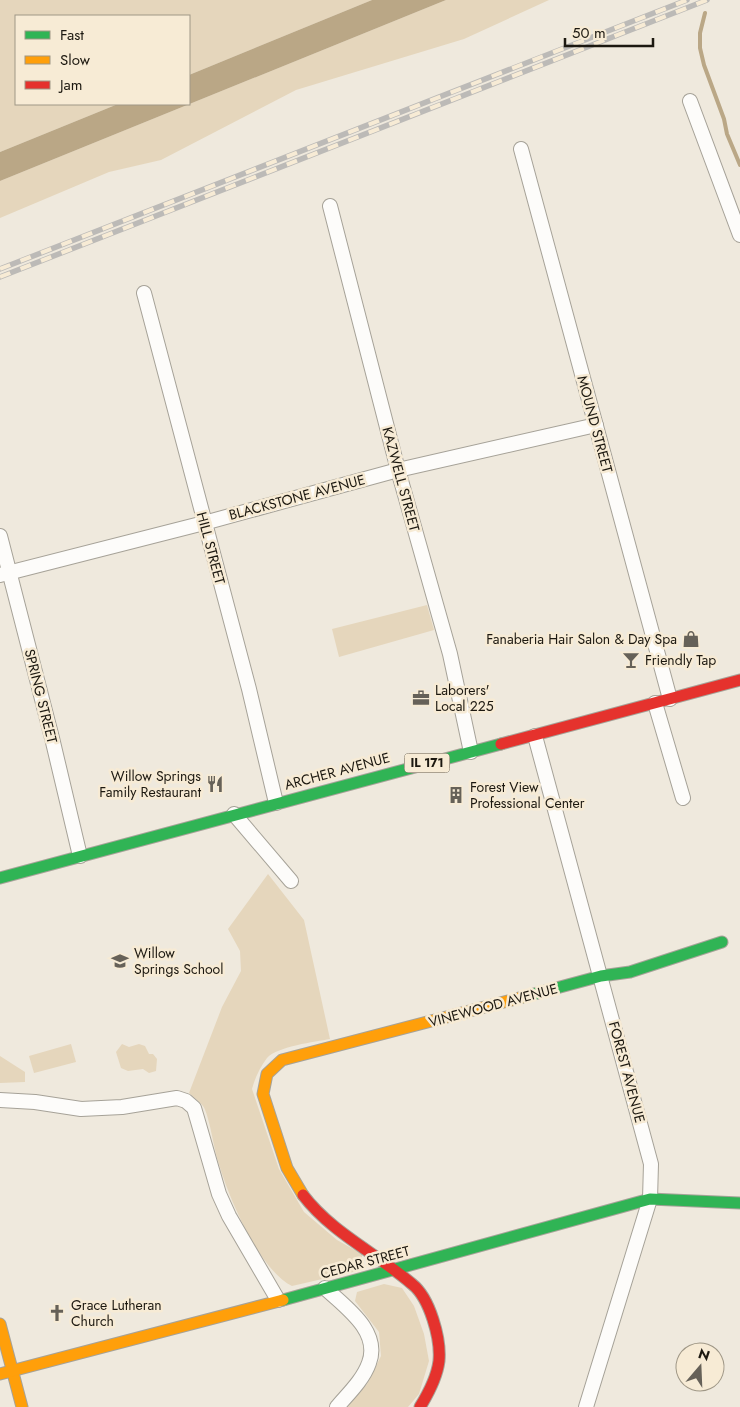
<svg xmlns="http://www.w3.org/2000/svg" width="740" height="1407" font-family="Jost,sans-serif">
  <rect width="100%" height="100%" fill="#efe9dd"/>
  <g fill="#e5d6bc">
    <path d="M0 0H372L189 75V16H16V104H118L0 152Z"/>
    <path d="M446 0H549L464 39 296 90 161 160 109 172 0 218V181Z"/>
    <path d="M427 605 434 630 339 657 332 629Z"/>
    <path d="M268 874 304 920 330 1039C315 1042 278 1046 267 1058 260 1067 255 1078 252 1089L279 1169 304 1212 337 1240 362 1254V1265L357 1271 292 1286C259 1270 228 1196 218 1161 214 1149 209 1114 203 1106 199 1101 193 1097 189 1093L222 1007 241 971 240 951 228 929Z"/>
    <path d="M71 1044 76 1062 34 1073 29 1056Z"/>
    <path d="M122 1044 129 1047 139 1044 145 1046 149 1054H153L157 1059 156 1071 149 1073 143 1069 128 1071 121 1068 116 1052Z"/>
    <path d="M0 1056 25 1072V1082L0 1083Z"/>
    <path d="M384 1284 402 1288 414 1306 424 1334 429 1361 419 1394 408 1407H347L367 1384 381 1356 379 1332 355 1301 357 1292Z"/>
  </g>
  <path fill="#baa786" d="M372 0H446L0 181V152L118 104H189V75Z"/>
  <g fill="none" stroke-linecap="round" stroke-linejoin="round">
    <path stroke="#baa786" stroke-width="4" d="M705 13 700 33V48L704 65 724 119 727 134 740 165"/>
    <g stroke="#a6a298" stroke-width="16">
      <g id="street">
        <path d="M690 101 740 235"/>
        <path d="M521 149 670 699"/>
        <path d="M330 206 398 470 450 654 471 752"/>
        <path d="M144 293 249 689 276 803"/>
        <path d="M0 536 52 738 80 856"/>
        <path d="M0 575 204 523 398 470 596 425"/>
        <path d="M655 703 683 798"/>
        <path d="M535 736 651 1164 650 1199 586 1407"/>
        <path d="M234 814 291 881"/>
        <path d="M0 1100 35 1102 81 1109 122 1107 177 1098 186 1101 194 1108 197 1118 219 1194 229 1216 278 1300"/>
        <path d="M325 1288C345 1307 381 1331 369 1363 363 1380 348 1394 337 1407"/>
      </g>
    </g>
    <g stroke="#a6a298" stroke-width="13">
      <g id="fast">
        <path d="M0 878 501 744"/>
        <path d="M523 997 601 976 630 972 722 942"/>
        <path d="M283 1300 650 1199 740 1203"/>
      </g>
    </g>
    <g stroke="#a6a298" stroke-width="13">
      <g id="slow">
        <path d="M303 1195 287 1168 263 1094 267 1074 282 1060 523 997"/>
        <path d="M0 1324 22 1407"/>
        <path d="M0 1374 283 1300"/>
      </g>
    </g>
    <g stroke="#a6a298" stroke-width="13">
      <g id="jam">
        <path d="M501 744 740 680"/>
        <path d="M303 1195C332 1233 376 1253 412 1284 430 1298 441 1339 439 1361 437 1377 428 1394 420 1407"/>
      </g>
    </g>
    <use href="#street" stroke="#fdfcfa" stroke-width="14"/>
    <use href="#fast" stroke="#30b455" stroke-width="11"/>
    <use href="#slow" stroke="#ff9f0a" stroke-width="11"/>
    <use href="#jam" stroke="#e5322d" stroke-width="11"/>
    <g stroke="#bcbab7" stroke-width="5.5">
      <g id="rail">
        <path d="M0 269 687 0"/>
        <path d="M0 277 707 0"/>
      </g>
    </g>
    <use href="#rail" stroke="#f7ebd5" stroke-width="4" stroke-dasharray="11" stroke-linecap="butt"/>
  </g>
  <defs>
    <g id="shop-bare" transform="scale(1.35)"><path d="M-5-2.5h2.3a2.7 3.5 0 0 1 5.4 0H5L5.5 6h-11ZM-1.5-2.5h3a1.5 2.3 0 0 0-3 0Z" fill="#666158" stroke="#f7ebd5" stroke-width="2.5" paint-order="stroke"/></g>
    <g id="bar-bare" transform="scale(1.35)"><path d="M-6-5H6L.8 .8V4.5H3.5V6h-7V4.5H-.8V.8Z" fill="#666158" stroke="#f7ebd5" stroke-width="2.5" paint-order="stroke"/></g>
    <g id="office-bare" transform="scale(1.35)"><path d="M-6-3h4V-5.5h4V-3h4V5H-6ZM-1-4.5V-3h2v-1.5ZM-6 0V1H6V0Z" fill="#666158" stroke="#f7ebd5" stroke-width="2.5" paint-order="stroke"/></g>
    <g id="restaurant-bare" transform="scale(1.35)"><path d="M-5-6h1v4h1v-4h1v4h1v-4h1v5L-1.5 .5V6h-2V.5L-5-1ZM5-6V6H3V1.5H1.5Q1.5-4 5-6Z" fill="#666158" stroke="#f7ebd5" stroke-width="2.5" paint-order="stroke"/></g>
    <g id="building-bare" transform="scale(1.35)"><path d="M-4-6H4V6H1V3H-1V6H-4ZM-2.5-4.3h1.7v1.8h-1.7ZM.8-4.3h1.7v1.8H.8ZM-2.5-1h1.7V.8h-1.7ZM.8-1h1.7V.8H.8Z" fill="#666158" stroke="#f7ebd5" stroke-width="2.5" paint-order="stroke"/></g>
    <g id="school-bare" transform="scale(1.35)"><path d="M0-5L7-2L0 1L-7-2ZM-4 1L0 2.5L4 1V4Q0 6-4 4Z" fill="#666158" stroke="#f7ebd5" stroke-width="2.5" paint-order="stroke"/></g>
    <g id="church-bare" transform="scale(1.35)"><path d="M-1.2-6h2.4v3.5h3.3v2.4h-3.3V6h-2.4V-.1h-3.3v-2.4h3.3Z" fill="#666158" stroke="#f7ebd5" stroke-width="2.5" paint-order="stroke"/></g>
  </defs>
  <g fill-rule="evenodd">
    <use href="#shop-bare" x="691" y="639"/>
    <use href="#bar-bare" x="631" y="660"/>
    <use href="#office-bare" x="421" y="698"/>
    <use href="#restaurant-bare" x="215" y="784"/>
    <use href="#building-bare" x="456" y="795"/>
    <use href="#school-bare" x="120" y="961"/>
    <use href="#church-bare" x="57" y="1313"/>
  </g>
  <g text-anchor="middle" stroke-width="5" stroke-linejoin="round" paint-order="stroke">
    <rect fill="#f7ebd5" stroke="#5e574b" stroke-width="1" x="404.5" y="753.5" width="45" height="19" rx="4"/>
    <g font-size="12" font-weight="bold" fill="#1c1810">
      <text x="427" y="767">IL 171</text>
    </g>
    <g font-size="14" fill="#1c1810" stroke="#f7ebd5">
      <text transform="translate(595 424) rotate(75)" y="5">MOUND STREET</text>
      <text transform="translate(401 479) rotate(75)" y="5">KAZWELL STREET</text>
      <text transform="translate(297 497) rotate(-15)" y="5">BLACKSTONE AVENUE</text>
      <text transform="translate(211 548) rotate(75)" y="5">HILL STREET</text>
      <text transform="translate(41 696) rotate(76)" y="5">SPRING STREET</text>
      <text transform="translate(337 771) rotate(-15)" y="5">ARCHER AVENUE</text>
      <text transform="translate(493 1005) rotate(-15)" y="5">VINEWOOD AVENUE</text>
      <text transform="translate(627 1072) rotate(75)" y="5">FOREST AVENUE</text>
      <text transform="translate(365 1262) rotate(-15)" y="5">CEDAR STREET</text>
    </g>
    <g font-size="14" fill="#1c1810" stroke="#f7ebd5" text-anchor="start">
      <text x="677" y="644" text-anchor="end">Fanaberia Hair Salon &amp; Day Spa</text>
      <text x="645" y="665">Friendly Tap</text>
      <text x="435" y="695">Laborers'<tspan x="435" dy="16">Local 225</tspan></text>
      <text x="201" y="781" text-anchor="end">Willow Springs<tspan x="201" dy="16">Family Restaurant</tspan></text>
      <text x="470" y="792">Forest View<tspan x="470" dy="16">Professional Center</tspan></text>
      <text x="134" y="958">Willow<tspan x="134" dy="16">Springs School</tspan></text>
      <text x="71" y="1310">Grace Lutheran<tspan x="71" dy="16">Church</tspan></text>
    </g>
  </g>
  <rect x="15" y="15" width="175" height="90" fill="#f7ebd5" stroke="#9f9786"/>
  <rect x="25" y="31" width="25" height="8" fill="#30b455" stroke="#9f9786"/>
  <text x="60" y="40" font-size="15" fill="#1c1810">Fast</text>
  <rect x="25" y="56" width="25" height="8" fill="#ff9f0a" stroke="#9f9786"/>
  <text x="60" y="65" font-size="15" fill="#1c1810">Slow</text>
  <rect x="25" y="81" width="25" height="8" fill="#e5322d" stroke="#9f9786"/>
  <text x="60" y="90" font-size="15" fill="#1c1810">Jam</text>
  <g transform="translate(700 1367) rotate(19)"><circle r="24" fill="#f7ebd5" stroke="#9f9786"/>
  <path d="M0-4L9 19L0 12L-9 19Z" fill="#666158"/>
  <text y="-8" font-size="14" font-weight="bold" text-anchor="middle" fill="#1c1810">N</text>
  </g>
  <path d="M565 38v8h88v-8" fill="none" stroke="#1c1810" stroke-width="2.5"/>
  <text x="572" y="38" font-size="15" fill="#1c1810" stroke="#f7ebd5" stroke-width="4" paint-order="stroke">50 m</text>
</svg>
